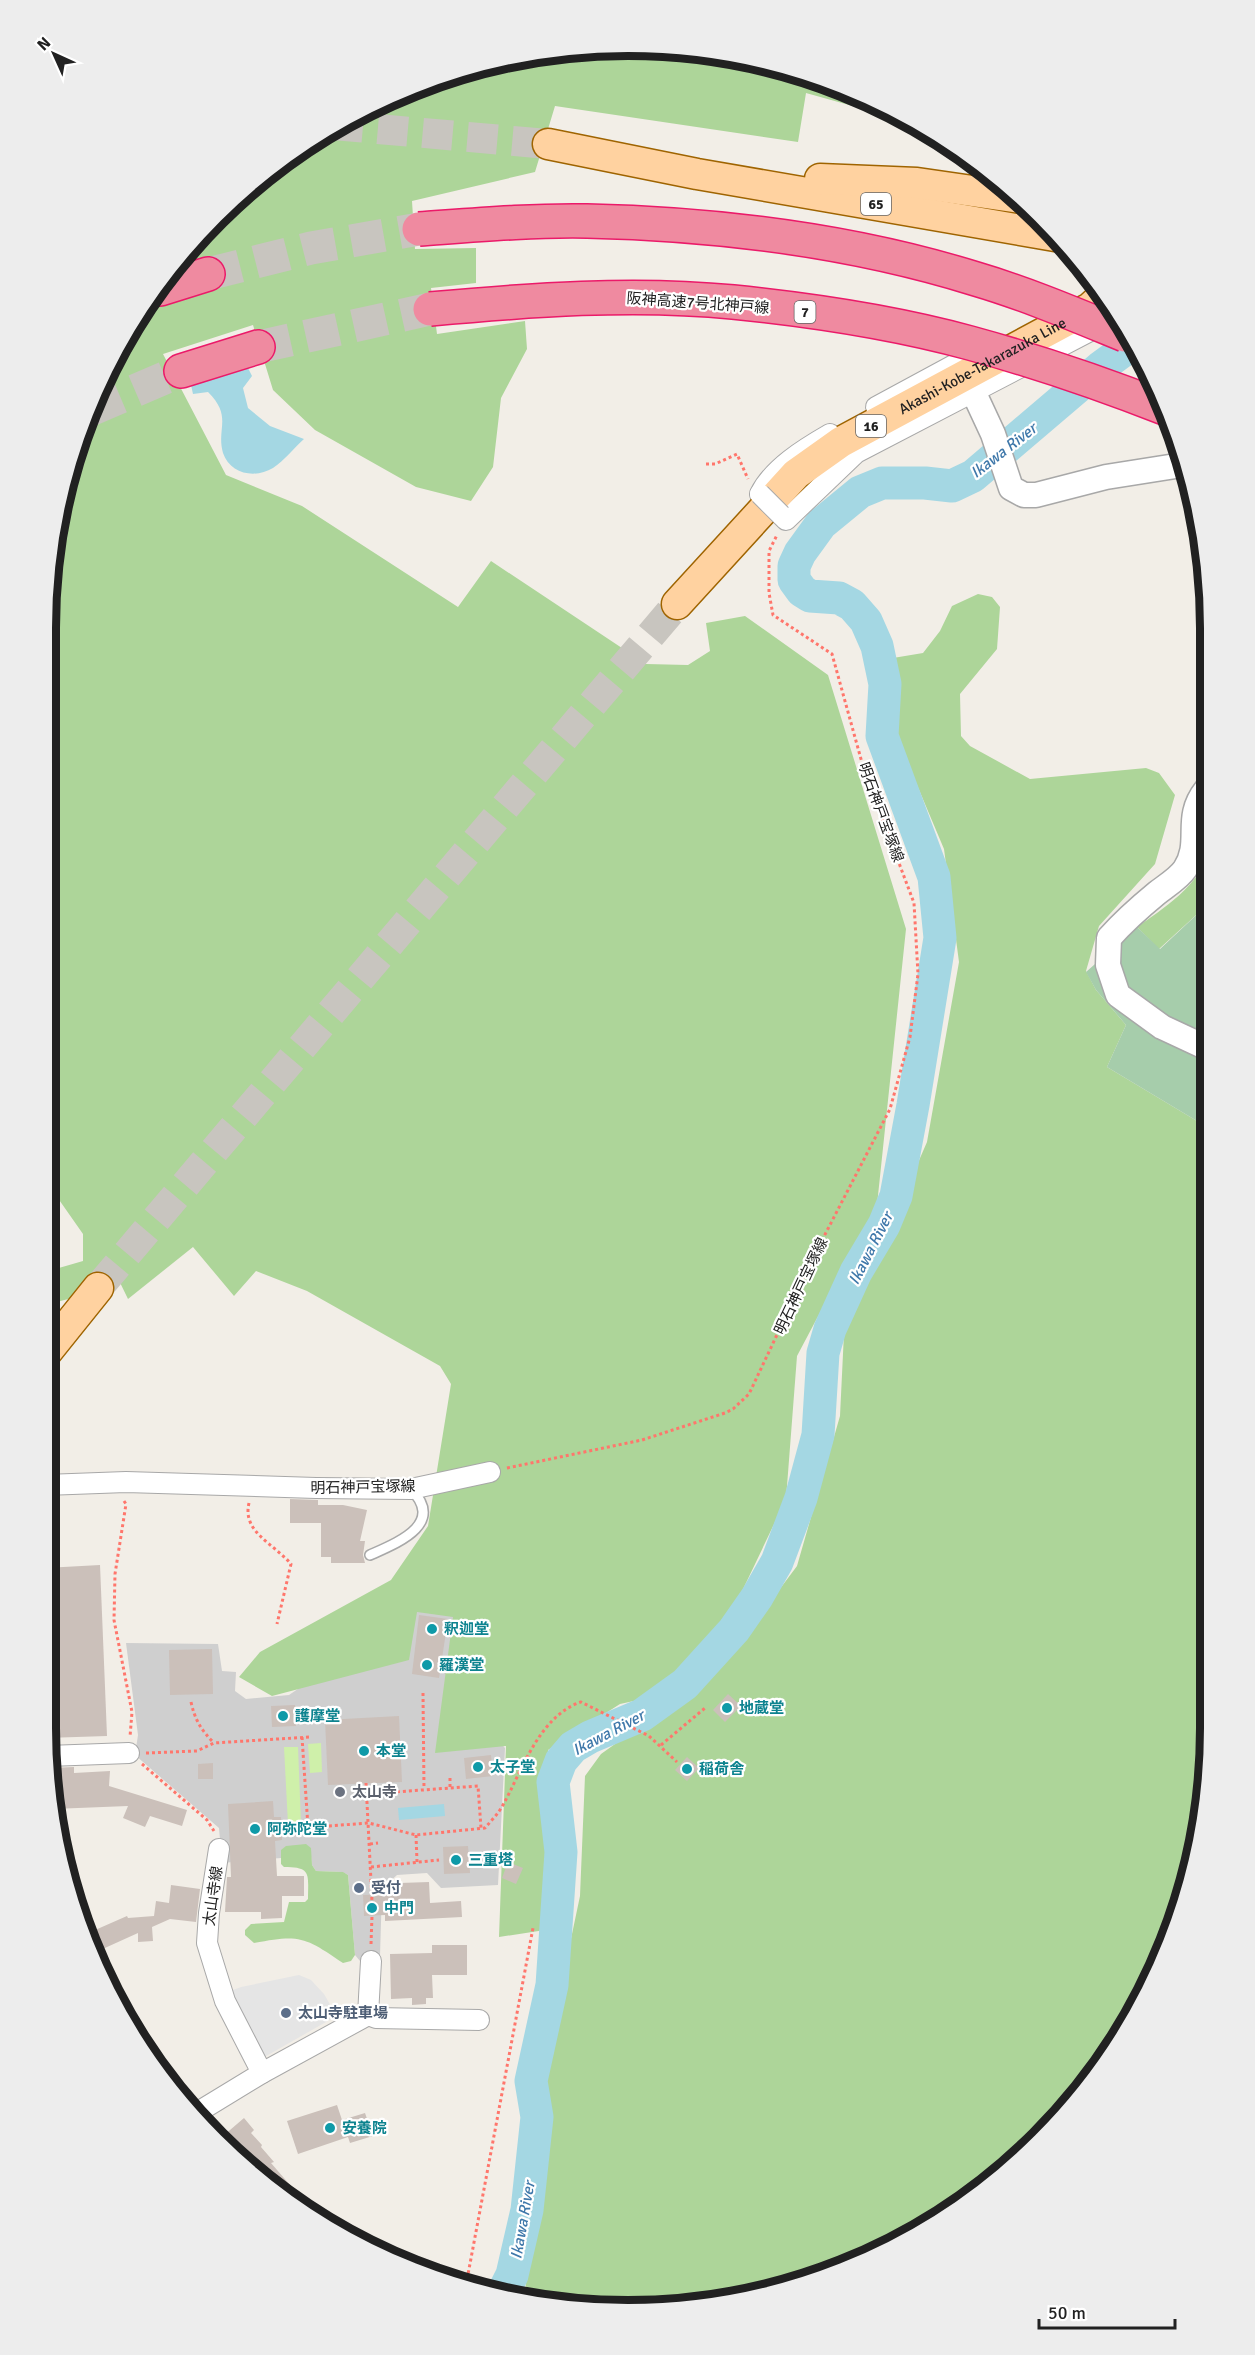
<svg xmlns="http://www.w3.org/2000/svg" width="1255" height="2355" font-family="Signika,'Noto Sans JP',sans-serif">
  <rect width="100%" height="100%" fill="#f2eee7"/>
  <path fill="#cfcfcf" d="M452 1609 498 1740 505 1748 498 1885 441 1888 427 1873 397 1875 382 1889 380 1956 376 1960 360 1961 355 1955 348 1875 342 1872 316 1871 312 1865 310 1848 281 1850V1858L222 1863 219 1828 135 1755 138 1735 126 1643 218 1644 222 1671 236 1672 235 1691 246 1699 289 1695 414 1610Z"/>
  <g fill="#cff0aa">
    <path d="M321 1743 322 1772 310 1773 308 1744Z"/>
    <path d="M284 1747H298L301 1823 288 1824Z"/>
  </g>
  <g fill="#add599">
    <path d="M666 46 779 65 885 105 910 122 806 93 798 142 555 106 535 172 412 201 415 249 476 248V283L431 288 437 334 525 321 527 349 501 398 493 467 471 501 416 487 315 430 273 390 253 325 163 354 226 475 302 506 458 607 491 561 646 664 688 665 710 651 706 623 745 616 828 675 906 929 877 1205 797 1356 786 1499 735 1606 707 1641 652 1697 620 1704 548 1750 556 1852 545 1930 499 1937 506 1746 435 1753 453 1617 417 1612 409 1660 272 1696 239 1677 260 1652 391 1580 428 1526 451 1384 440 1366 307 1291 256 1271 234 1296 193 1247 128 1299 110 1262 80 1296 45 1305V1272L83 1261V1234L55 1194 46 1191V590L65 476 105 370 166 273 244 189 337 123 441 76 552 50Z"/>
    <path d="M978 594 992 597 1000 607 997 649 960 694 961 736 970 746 1030 779 1146 768 1159 773 1175 795 1155 864 1099 926 1086 971 1096 990 1126 1025 1107 1067 1207 1127 1209 1765 1190 1878 1150 1985 1089 2082 1012 2165 851 2266 666 2309 525 2295 543 2072 580 1896 585 1776 601 1754 719 1670 797 1566 840 1416 844 1333 927 1142 959 962 944 849 895 733 893 658 923 653 940 631 952 606Z"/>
    <path d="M1206 854V906L1159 949 1137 927C1160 911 1203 883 1206 854Z"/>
    <path d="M306 1844 311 1848 312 1865 316 1871 343 1872 348 1875 355 1955 351 1961 343 1963C305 1937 300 1934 254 1943L245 1935V1930L251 1924 284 1922 289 1902H305L308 1899C308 1874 312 1867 284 1867L281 1864V1850L286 1846Z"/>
  </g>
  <path fill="#a6cdab" d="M1206 906 1207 1127 1107 1067 1126 1025 1096 990 1086 972 1137 927 1160 949Z"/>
  <path fill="#e5e5e5" d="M299 1975 311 1980 324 1994 332 2008 333 2018 261 2059 230 1996 233 1990 241 1987Z"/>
  <g fill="#a4d7e3">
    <path d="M248 368 252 376 243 388 248 408 270 426 304 439C294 448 284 461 273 468 255 479 230 474 223 453 216 428 233 417 208 392L193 394 191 385Z"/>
    <path d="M444 1804 445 1816 399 1820 398 1808Z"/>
  </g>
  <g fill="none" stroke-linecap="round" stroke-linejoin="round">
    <path stroke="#a4d7e3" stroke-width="33" d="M503 2293 512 2275 527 2210 537 2117 531 2081 552 1985 561 1852 553 1782 561 1761 573 1747 590 1737 642 1715 685 1684 734 1630 757 1597 777 1562 801 1498 818 1435 823 1353 830 1329 856 1272 884 1225 896 1196 913 1105 940 938 934 877 882 736 885 684 877 646 866 621 852 605 839 598 810 596 802 591 794 580V566L800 553 821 524 860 492 882 483H925L952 486 973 476 1101 367 1131 345"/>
  </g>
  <g fill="#cbc0ba">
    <path d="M290 1499 318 1500V1505H343L367 1510 360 1541H365L363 1555 365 1563H331V1557H321V1523H290Z"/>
    <path d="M100 1565 107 1736 46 1738 45 1568Z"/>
    <path d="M419 1615 448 1619 439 1678 412 1674Z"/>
    <path d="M212 1649 213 1694 170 1695 169 1650Z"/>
    <path d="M728 1694 741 1706 725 1722 713 1710Z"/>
    <path d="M295 1705 296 1726 272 1727 271 1706Z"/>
    <path d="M399 1716 402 1782 328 1785 325 1720Z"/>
    <path d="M491 1755 493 1776 466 1779 464 1758Z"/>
    <path d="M687 1757 699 1768 687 1781 675 1770Z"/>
    <path d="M213 1763V1779H198V1764Z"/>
    <path d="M74 1767V1773L110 1771 109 1786 187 1810 182 1826 150 1816 145 1827 123 1818 128 1806 53 1809 49 1768Z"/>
    <path d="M273 1801 274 1817H281L282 1840 275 1841 277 1876H304V1896H282V1918L261 1919V1912H225L227 1877H231L228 1804Z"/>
    <path d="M468 1846 470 1873 444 1874 443 1847Z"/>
    <path d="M508 1862 523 1868 516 1884 502 1878Z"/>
    <path d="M429 1882 430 1903 461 1901 462 1917 385 1921V1915L364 1916 363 1895 394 1894V1888H400V1883Z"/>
    <path d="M171 1885 200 1889 196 1922 170 1919 152 1927 153 1941 138 1942V1933L96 1952 86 1934 127 1916 128 1918 154 1916 156 1901 169 1903Z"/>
    <path d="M432 1945H467V1975H432L433 1998H426V2004L412 2005V1998L391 1999 390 1954 432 1953Z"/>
    <path d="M337 2105 342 2120 365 2113 373 2136 350 2143 348 2137 298 2154 287 2121Z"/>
    <path d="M244 2118 254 2130 251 2133 262 2145 261 2147 274 2162 271 2163 290 2185 283 2192 223 2136Z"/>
  </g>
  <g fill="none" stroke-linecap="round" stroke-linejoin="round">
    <g stroke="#c8c5bf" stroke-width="30" stroke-dasharray="30 15" stroke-linecap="butt">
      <path d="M333 125 548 144"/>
      <path d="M98 1288 677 604"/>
    </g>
    <g stroke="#c8c5bf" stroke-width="33" stroke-dasharray="33 16" stroke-linecap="butt">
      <path d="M208 274 311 248 419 229"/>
      <path d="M258 347 430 309"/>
      <path d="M90 410 181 371"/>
    </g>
    <g stroke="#a8a8a8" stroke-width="12">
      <path id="service" d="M370 1555C399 1542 445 1524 411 1489"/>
    </g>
    <g stroke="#a8a8a8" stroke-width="22">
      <g id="minor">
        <path d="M876 407 987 347"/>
        <path d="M760 494C773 468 804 449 830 434"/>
        <path d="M781 515 786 520 856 453 1098 327 1103 320"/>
        <path d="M45 1485 126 1482 316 1488 411 1489 490 1472"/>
        <path d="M48 1756 129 1753"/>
        <path d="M368 2015 376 2018 479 2020"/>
        <path d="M262 2073 368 2015 371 1961"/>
        <path d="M198 2112 262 2073 225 2001 207 1943 209 1913 219 1849"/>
      </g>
    </g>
    <g stroke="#a8a8a8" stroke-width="27">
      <g id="tertiary">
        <path d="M973 391 993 434 1011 488 1024 495H1036L1106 477 1182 465"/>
        <path d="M1206 790C1183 819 1203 841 1185 869 1179 878 1166 886 1157 893 1140 907 1124 921 1109 938L1108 965 1118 995 1162 1027 1207 1048"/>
      </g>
    </g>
    <g stroke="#9f6400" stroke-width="33">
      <g id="primary">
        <path d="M548 144 697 174 1055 236"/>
        <path d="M820 179 917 183 1020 198"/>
        <path id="s1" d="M677 604 796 474 841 442 1090 308 1103 296"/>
        <path d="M45 1354 98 1288"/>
      </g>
    </g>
    <g stroke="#eb1a69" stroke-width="36">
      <g id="motorway">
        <path d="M160 289 208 274"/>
        <path d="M181 371 258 347"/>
      </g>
    </g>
    <g stroke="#ff766c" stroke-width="3" stroke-dasharray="3 3" stroke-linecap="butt">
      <path d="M706 464H715L737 454 748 479"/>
      <path d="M507 1468 642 1440 725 1413 733 1409 749 1394 818 1248 890 1109 910 1037 918 974 914 903 864 770 832 654 773 615 769 593V551L777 535"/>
      <path d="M124 1501 126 1504 115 1574 114 1620 132 1712 130 1737"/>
      <path d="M249 1503C242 1532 273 1543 291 1564L277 1624"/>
      <path d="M423 1693 424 1789"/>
      <path d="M191 1702C195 1720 201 1730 214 1743"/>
      <path d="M302 1737 308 1827"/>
      <path d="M661 1745 705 1708"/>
      <path d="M146 1753 197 1751 214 1743 310 1737"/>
      <path d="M142 1764 207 1820 214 1831"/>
      <path d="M366 1783 372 1901"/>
      <path d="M450 1787V1777"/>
      <path d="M367 1794 478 1786 481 1828"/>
      <path d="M287 1829 369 1823 416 1835 485 1828C491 1821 498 1814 503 1805 522 1771 539 1716 581 1702L649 1736 677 1762"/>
      <path d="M416 1835 417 1862"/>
      <path d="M370 1844 378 1843"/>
      <path d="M371 1867 439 1860"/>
      <path d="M371 1944 372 1916"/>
      <path d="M466 2285 533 1928"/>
    </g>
    <use href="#service" stroke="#fff" stroke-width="9"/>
    <use href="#minor" stroke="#fff" stroke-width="20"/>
    <use href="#tertiary" stroke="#fff" stroke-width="24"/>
    <use href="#primary" stroke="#ffd2a0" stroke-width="30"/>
    <use href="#motorway" stroke="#ef8aa0" stroke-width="33"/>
    <g stroke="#a8a8a8" stroke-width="22" stroke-linecap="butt">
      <path id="minor-bridge" d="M760 494 781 515"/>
    </g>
    <g stroke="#eb1a69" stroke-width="36" stroke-linecap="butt">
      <g id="motorway-bridge">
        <path d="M419 229C475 225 531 220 587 221 718 224 851 240 976 279 1027 294 1076 315 1125 335"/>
        <path d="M430 309C530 300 633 292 733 302 812 310 893 322 970 343 1036 361 1103 384 1167 409"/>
      </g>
    </g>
    <use href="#minor-bridge" stroke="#fff" stroke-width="20"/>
    <use href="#motorway-bridge" stroke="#ef8aa0" stroke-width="33"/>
  </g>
  <g fill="#0f9aa8" stroke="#fff" stroke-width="2">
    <circle cx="432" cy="1629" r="6"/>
    <circle cx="427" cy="1665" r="6"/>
    <circle cx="727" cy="1708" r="6"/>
    <circle cx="283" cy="1716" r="6"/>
    <circle cx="364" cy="1751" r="6"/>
    <circle cx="478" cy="1767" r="6"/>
    <circle cx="687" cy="1769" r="6"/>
    <circle cx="255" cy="1829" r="6"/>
    <circle cx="456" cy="1860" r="6"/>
    <circle cx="372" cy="1908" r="6"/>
    <circle cx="330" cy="2128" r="6"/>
  </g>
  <circle fill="#6b7280" stroke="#fff" stroke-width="2" cx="340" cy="1792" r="6"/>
  <g fill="#5c6f8a" stroke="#fff" stroke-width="2">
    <circle cx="359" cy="1888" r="6"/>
    <circle cx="286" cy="2013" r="6"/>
  </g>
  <g text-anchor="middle" stroke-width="4.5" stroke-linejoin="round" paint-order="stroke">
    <g fill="#fff" stroke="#646464" stroke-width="1.5">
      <rect x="861" y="193" width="30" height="22" rx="4.5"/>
      <rect x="794.5" y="301" width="21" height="22" rx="4.5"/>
      <rect x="856" y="415" width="30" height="22" rx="4.5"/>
    </g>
    <g font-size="14" font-weight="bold" fill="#212121">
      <text x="876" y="209">65</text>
      <text x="805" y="317">7</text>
      <text x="871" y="431">16</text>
    </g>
    <g font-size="15" fill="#212121" stroke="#fff">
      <text transform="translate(698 303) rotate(4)" y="5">阪神高速7号北神戸線</text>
      <text dy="5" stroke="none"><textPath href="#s1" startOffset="392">Akashi-Kobe-Takarazuka Line</textPath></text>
      <text transform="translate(881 812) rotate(70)" y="5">明石神戸宝塚線</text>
      <text transform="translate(801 1286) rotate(-65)" y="5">明石神戸宝塚線</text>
      <text transform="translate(363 1487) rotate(-1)" y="5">明石神戸宝塚線</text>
      <text transform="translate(213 1896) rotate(-82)" y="5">太山寺線</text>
    </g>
    <g font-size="15" font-weight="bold" fill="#0d838f" stroke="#fff" text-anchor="start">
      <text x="444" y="1634">釈迦堂</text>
      <text x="439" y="1670">羅漢堂</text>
      <text x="739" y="1713">地蔵堂</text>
      <text x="295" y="1721">護摩堂</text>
      <text x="376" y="1756">本堂</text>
      <text x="490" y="1772">太子堂</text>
      <text x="699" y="1774">稲荷舎</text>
      <text x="267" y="1834">阿弥陀堂</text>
      <text x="468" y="1865">三重塔</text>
      <text x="384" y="1913">中門</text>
      <text x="342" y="2133">安養院</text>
    </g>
    <g font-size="15" font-weight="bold" fill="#5b616d" stroke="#fff" text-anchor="start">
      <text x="352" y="1797">太山寺</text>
    </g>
    <g font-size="15" font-weight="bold" fill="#4e5e75" stroke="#fff" text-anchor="start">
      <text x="371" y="1893">受付</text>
      <text x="298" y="2018">太山寺駐車場</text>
    </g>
    <g font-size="16" font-style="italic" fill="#3f78aa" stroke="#fff">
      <text transform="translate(1003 450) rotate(-38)" y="6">Ikawa River</text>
      <text transform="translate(870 1248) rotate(-63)" y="6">Ikawa River</text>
      <text transform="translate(608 1732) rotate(-28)" y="6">Ikawa River</text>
      <text transform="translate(522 2220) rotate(-80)" y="6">Ikawa River</text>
    </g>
  </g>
  <path d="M0 0H1255V2355H0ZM628 56H628A572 572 0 0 1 1200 628V1728A572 572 0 0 1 628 2300H628A572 572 0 0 1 56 1728V628A572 572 0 0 1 628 56Z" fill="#ededed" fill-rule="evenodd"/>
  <path fill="none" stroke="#212121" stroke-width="8" d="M628 56H628A572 572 0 0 1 1200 628V1728A572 572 0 0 1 628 2300H628A572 572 0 0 1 56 1728V628A572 572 0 0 1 628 56Z"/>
  <g transform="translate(54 54) rotate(315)" stroke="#ffffff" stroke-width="4.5" paint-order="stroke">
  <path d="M0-4.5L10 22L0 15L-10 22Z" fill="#212121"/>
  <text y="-9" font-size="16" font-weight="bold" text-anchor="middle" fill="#212121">N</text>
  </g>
  <path d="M1039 2319v9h136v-9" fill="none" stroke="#212121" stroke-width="3"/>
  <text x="1048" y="2319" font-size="18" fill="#212121" stroke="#ffffff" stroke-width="4.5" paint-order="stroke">50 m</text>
</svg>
